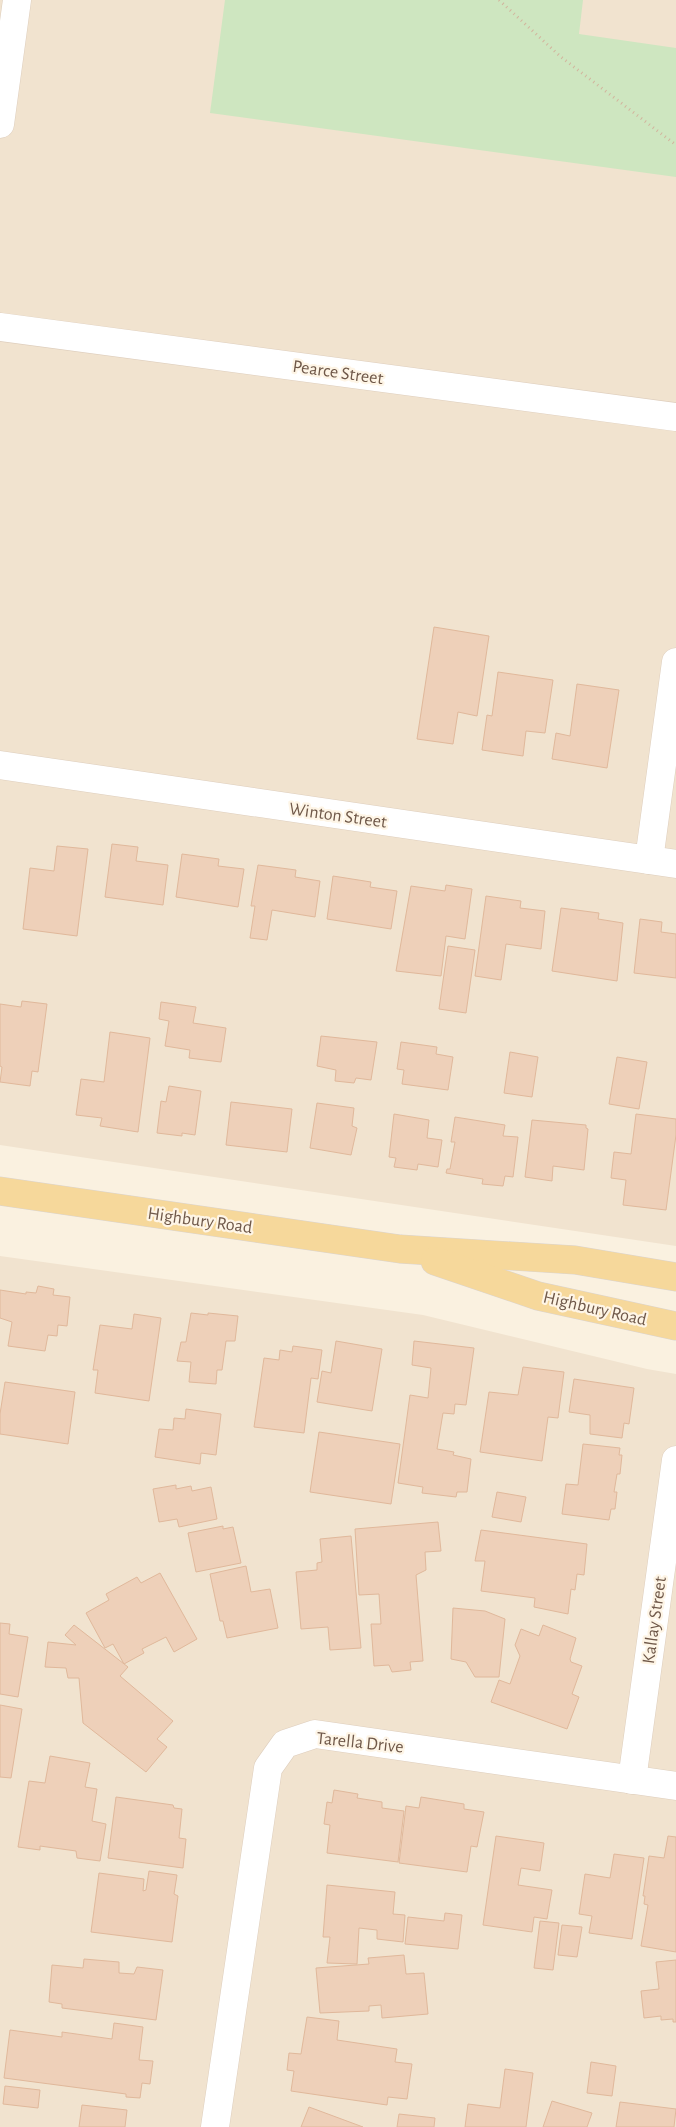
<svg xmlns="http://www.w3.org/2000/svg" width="676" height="2127" font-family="'Alegreya Sans',sans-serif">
  <rect width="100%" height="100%" fill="#faf1e0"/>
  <g fill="#f1e3cf">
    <path d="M0 0H676V1246L0 1145Z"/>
    <path d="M0 1256 423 1315 647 1369 676 1374V2127H0Z"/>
  </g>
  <path fill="#cee6c0" d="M225 0H583L579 34 676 48V177L210 113Z"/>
  <g fill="#eed0b9" stroke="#e0b89b">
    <path d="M434 627 489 636 477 716 458 712 453 744 417 739Z"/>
    <path d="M498 672 553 680 545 733 526 731 523 756 482 750 487 715 492 716Z"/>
    <path d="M577 684 619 690 607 768 552 759 556 733 570 736Z"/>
    <path d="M112 844 138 847 136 861 168 865 163 905 105 897Z"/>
    <path d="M57 846 88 849 77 936 23 929 30 868 54 871Z"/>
    <path d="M182 854 219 859 218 866 244 869 238 907 176 897Z"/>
    <path d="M258 865 296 870 295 877 320 881 315 917 272 910 267 940 250 938 255 906H251Z"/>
    <path d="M333 876 371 882 370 887 397 891 391 929 327 919Z"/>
    <path d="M446 885 472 889 465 939 446 936 441 976 396 971 411 886 445 891Z"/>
    <path d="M486 896 521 901 520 908 545 911 541 949 506 944 501 980 475 976Z"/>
    <path d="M561 908 599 913 598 919 623 923 617 981 552 971Z"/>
    <path d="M640 919 662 922 661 932 676 934V978L634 973Z"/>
    <path d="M448 946 475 950 466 1013 439 1009Z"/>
    <path d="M22 1001 47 1004 38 1072 32 1071 30 1086 0 1082 2 1067 0 1066V1004L21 1007Z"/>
    <path d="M161 1002 196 1007 193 1023 226 1028 221 1062 189 1058 190 1050 165 1046 169 1021 159 1019Z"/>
    <path d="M110 1032 150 1038 138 1132 100 1126 102 1118 76 1115 81 1079 104 1082Z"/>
    <path d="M321 1036 377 1042 371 1080 356 1078 354 1083 335 1081 336 1070 317 1066Z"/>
    <path d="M401 1042 437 1047 436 1054 453 1057 448 1090 402 1084 404 1070 397 1069Z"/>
    <path d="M510 1052 538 1057 532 1097 504 1093Z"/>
    <path d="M617 1057 647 1062 639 1109 609 1104Z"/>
    <path d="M169 1086 201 1091 195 1135 182 1133V1136L157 1133 161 1101 166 1102Z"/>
    <path d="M231 1102 292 1109 287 1152 226 1145Z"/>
    <path d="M317 1103 354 1108 352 1126 357 1128 351 1155 310 1148Z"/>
    <path d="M394 1114 429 1120 427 1138 442 1140 438 1167 418 1164 417 1170 394 1167 396 1158 389 1157Z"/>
    <path d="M636 1114 676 1119V1135L666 1210 623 1205 626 1180 611 1178 614 1152 631 1154Z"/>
    <path d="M455 1117 505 1125 503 1136 518 1137 513 1177 505 1176 503 1186 482 1184 483 1179 446 1173 447 1169H450L455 1142H451Z"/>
    <path d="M532 1120 586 1125V1128L588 1129 584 1170 553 1166 552 1181 525 1177Z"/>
    <path d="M38 1286 54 1289 53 1295 70 1297 67 1326 58 1325 57 1336 48 1335 45 1351 8 1346 12 1322 0 1318V1290L26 1294V1292L36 1293Z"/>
    <path d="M191 1313 208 1315V1313L238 1316 235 1341H226L222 1370H217L216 1384 189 1382 191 1362 177 1361 181 1342H186Z"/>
    <path d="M134 1314 161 1318 149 1401 95 1393 98 1370H93L100 1325 132 1329Z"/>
    <path d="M336 1341 382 1349 372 1411 317 1402 322 1371 331 1373Z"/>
    <path d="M414 1341 474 1348 466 1405 455 1404 454 1414 443 1413 437 1449 454 1452 453 1455 471 1459 467 1492H457L456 1497 422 1493 423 1487 398 1483 410 1395 428 1398 431 1368 412 1365Z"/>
    <path d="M293 1346 322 1350 318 1379 311 1378 304 1433 254 1427 264 1358 279 1360 280 1350 292 1352Z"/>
    <path d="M523 1367 564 1372 558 1418 548 1417 542 1461 480 1452 489 1392 518 1395Z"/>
    <path d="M574 1379 634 1388 629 1424 624 1423 622 1438 590 1434V1415L569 1412Z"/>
    <path d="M5 1382 75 1392 68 1444 0 1434V1414Z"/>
    <path d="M186 1409 221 1414 216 1455 201 1453 200 1464 155 1457 159 1429 173 1430 174 1418 185 1419Z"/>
    <path d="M319 1432 400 1444 391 1504 310 1492Z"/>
    <path d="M583 1444 620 1448 619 1455H622L620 1474H617L614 1492H617L615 1509H611L609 1520 562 1514 566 1484 578 1485Z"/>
    <path d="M176 1485V1489L191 1486 192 1491 211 1487 217 1519 179 1527 177 1519 159 1522 153 1489Z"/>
    <path d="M497 1492 526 1497 521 1522 492 1517Z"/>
    <path d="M438 1522 441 1551 425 1552 426 1570 416 1575 423 1661 410 1662 411 1670 392 1672 389 1665 374 1666 371 1624H381L379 1594 359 1595 355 1529Z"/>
    <path d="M223 1526V1529L233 1527 241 1563 196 1572 188 1533Z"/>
    <path d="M481 1530 587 1544 584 1575 577 1574 575 1590 571 1589 568 1614 534 1607 535 1598 481 1591 485 1561H475Z"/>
    <path d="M351 1536 361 1648 330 1650 328 1627 301 1629 296 1572 317 1570V1563L322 1562 320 1539Z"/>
    <path d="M246 1566 251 1592 270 1589 278 1628 227 1638 223 1621H220L210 1574Z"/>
    <path d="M160 1573 197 1639 174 1652 166 1637 142 1649 144 1653 124 1664 113 1644 105 1648 86 1613 109 1600 106 1594 137 1577 141 1583Z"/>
    <path d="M453 1608 485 1611 505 1619 499 1677H475L466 1662 451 1659Z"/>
    <path d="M0 1623 10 1624 9 1634 28 1637 18 1697 0 1694Z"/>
    <path d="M74 1625 128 1667 120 1676 173 1721 157 1739 167 1747 146 1772 83 1723 79 1678H68L66 1668 45 1667 48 1642 76 1645 65 1635Z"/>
    <path d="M543 1625 576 1638 570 1659 571 1662 582 1666 572 1694 579 1697 567 1729 491 1702 499 1680 510 1684 520 1656 515 1645 521 1629 539 1636Z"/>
    <path d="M0 1705 22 1709 11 1778 0 1777Z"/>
    <path d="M50 1756 90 1763 85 1787 97 1789 92 1821 106 1824 100 1861 77 1858 76 1851 40 1846V1850L18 1847 29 1781 45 1783Z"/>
    <path d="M334 1790 358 1794 357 1798 382 1802V1808L404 1811 398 1862 327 1853 330 1825 324 1824 327 1802 332 1803Z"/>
    <path d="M116 1797 173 1805 174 1808 182 1809 179 1838 186 1839 183 1868 108 1858Z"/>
    <path d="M421 1797 464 1804V1809L484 1812 477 1847 471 1846 467 1872 399 1863 406 1806 419 1808Z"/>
    <path d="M496 1836 544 1843 540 1871 521 1868 518 1885 552 1890 547 1919 534 1917 532 1932 483 1925Z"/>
    <path d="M668 1836 676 1837V1952L641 1946 648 1905 644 1904 645 1896H643L649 1856 664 1858Z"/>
    <path d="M614 1854 644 1858 632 1939 589 1933 592 1916 579 1914 585 1874 610 1878Z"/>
    <path d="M149 1871 177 1875 174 1894 178 1896 172 1942 91 1932 99 1873 144 1879 143 1891 146 1890Z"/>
    <path d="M327 1885 395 1892 393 1914 405 1915 403 1942 377 1939V1930L359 1928 357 1964 327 1963 330 1937H323Z"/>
    <path d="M445 1913 462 1915 458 1949 405 1944 408 1917 444 1921Z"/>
    <path d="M540 1921 559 1923 553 1970 534 1968Z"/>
    <path d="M562 1925 582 1927 577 1957 558 1955Z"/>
    <path d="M404 1955 406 1974 424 1973 428 2014 382 2018 381 2005 369 2006V2011L320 2013 316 1968 369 1964 368 1958Z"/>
    <path d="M84 1959 119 1962V1973L134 1974 137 1967 163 1970 156 2020 62 2008V2004L49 2002 52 1965 83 1968Z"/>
    <path d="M676 1960V2022H673V2019L661 2020V2016L644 2018 641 1991 659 1989 656 1962Z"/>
    <path d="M307 2017 339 2021 337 2040 397 2049 395 2062 412 2064 407 2099 388 2097 387 2105 291 2091 294 2071 287 2070 289 2053 301 2054Z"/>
    <path d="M114 2023 143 2027 139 2060 153 2061 150 2084 142 2083 140 2098 126 2097V2094L4 2078 10 2030 62 2037V2032L112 2039Z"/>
    <path d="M591 2062 616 2066 612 2096 587 2093Z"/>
    <path d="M505 2069 533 2073 526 2127H465L468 2104 500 2108Z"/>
    <path d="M5 2086 40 2090 38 2108 3 2104Z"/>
    <path d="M552 2101 592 2113 587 2127H543Z"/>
    <path d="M620 2102 676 2109 674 2127H616Z"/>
    <path d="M82 2105 127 2110 125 2127H79Z"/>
    <path d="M309 2107 363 2127H301Z"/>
    <path d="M399 2114 435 2118 434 2127H397Z"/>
  </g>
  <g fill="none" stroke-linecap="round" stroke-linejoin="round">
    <g stroke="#decebd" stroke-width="29">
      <g id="street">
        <path d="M0 124 17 0"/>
        <path d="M0 327 676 417"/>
        <path d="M0 765 676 864"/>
        <path d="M649 860 676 662"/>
        <path d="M632 1780 676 1460"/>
        <path d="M215 2127 268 1768 285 1744 315 1734 676 1786"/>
      </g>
    </g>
    <g stroke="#dad4d0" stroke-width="29">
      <g id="primary">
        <path d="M0 1191 400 1249 575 1260 676 1277"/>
        <path d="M435 1261 538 1296 676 1326"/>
      </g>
    </g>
    <path stroke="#d2b49d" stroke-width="3" stroke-dasharray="1 4" stroke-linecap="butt" d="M499 0 561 57 676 145"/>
    <use href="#street" stroke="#fff" stroke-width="28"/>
    <use href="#primary" stroke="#f6d89b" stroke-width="28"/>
  </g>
  <g text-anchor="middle" stroke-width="4.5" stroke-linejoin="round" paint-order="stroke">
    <g font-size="18" fill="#6f5849" stroke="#fef5e6">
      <text transform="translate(338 372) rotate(8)" y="6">Pearce Street</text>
      <text transform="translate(338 815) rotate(8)" y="6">Winton Street</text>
      <text transform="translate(200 1220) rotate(8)" y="6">Highbury Road</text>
      <text transform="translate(595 1308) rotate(13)" y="6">Highbury Road</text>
      <text transform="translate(654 1620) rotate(-82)" y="6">Kallay Street</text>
      <text transform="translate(360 1742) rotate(6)" y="6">Tarella Drive</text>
    </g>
  </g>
</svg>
